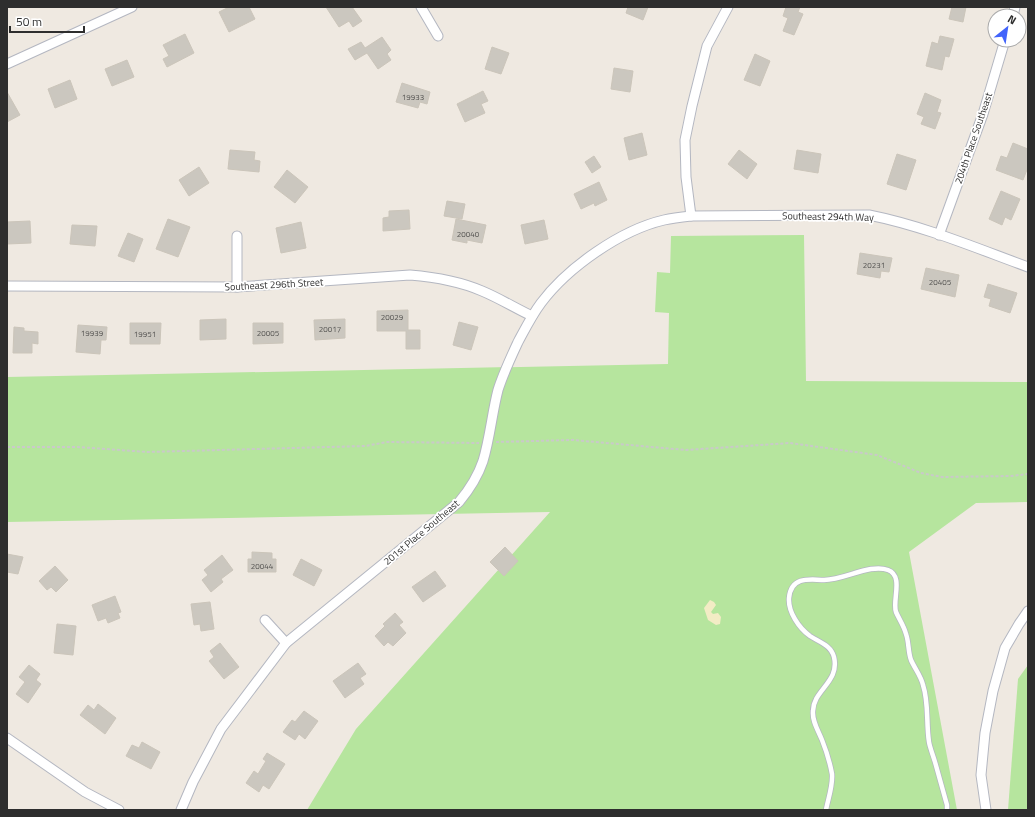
<svg xmlns="http://www.w3.org/2000/svg" width="1035" height="817" font-family="'Titillium Web',sans-serif">
  <rect width="100%" height="100%" fill="#efe9e1"/>
  <g fill="#b6e59e">
    <path d="M804 235 806 381 1028 382V502L976 503 909 552 957 810H307L356 729 550 512 7 522V377L668 364 669 313 655 312 657 272 670 273 671 236Z"/>
    <path d="M1028 665V810H1008L1018 679Z"/>
  </g>
  <path fill="#f3ecc5" d="M710 600 714 602 716 605 711 612 713 614 718 613 721 617 720 624 716 625 708 620 704 608Z"/>
  <g fill="#cbc7bf" stroke="#cbc5ba">
    <path d="M229 7H249L255 19 229 32 219 12Z"/>
    <path d="M326 7H352L362 21 353 27 349 21 339 27Z"/>
    <path d="M628 7H648L643 20 626 13Z"/>
    <path d="M786 7H800L798 12 803 14 794 35 783 31 788 18 783 16Z"/>
    <path d="M952 7H966L963 22 949 19Z"/>
    <path d="M185 34 194 53 167 67 163 59 169 56 163 45Z"/>
    <path d="M940 36 954 39 949 57 945 56 942 70 926 66 932 42 938 44Z"/>
    <path d="M382 37 391 50 387 54 391 60 378 69 367 53 355 60 348 49 361 42 365 48Z"/>
    <path d="M492 47 509 53 501 74 485 69Z"/>
    <path d="M755 54 770 61 760 86 744 80Z"/>
    <path d="M127 60 134 77 112 86 105 69Z"/>
    <path d="M614 68 633 71 630 92 611 89Z"/>
    <path d="M70 80 77 99 55 108 48 89Z"/>
    <path d="M402 83 430 92 427 104 420 102 418 108 396 102Z"/>
    <path d="M483 91 488 101 481 104 485 113 465 122 457 104Z"/>
    <path d="M7 92 20 115 7 122Z"/>
    <path d="M925 93 941 100 937 112 941 113 935 129 921 124 924 117 917 114Z"/>
    <path d="M642 133 647 155 629 160 624 138Z"/>
    <path d="M1013 143 1028 149V167L1023 180 996 170 1001 156 1007 158Z"/>
    <path d="M230 150 255 152 254 160 260 161 259 172 228 169Z"/>
    <path d="M739 150 757 164 747 179 728 164Z"/>
    <path d="M797 150 821 154 818 173 794 169Z"/>
    <path d="M897 154 916 160 906 190 887 184Z"/>
    <path d="M594 156 601 167 592 173 585 162Z"/>
    <path d="M199 167 209 183 189 196 179 180Z"/>
    <path d="M287 170 308 187 295 203 274 187Z"/>
    <path d="M599 182 607 200 595 206 594 203 581 209 574 194Z"/>
    <path d="M1001 191 1020 199 1011 220 1005 217 1002 225 989 219Z"/>
    <path d="M447 201 465 204 462 219 444 216Z"/>
    <path d="M409 210 410 229 383 231V218L389 217V211Z"/>
    <path d="M168 219 190 227 178 257 156 249Z"/>
    <path d="M456 219 486 225 482 243 467 240V243L452 240Z"/>
    <path d="M544 220 548 239 525 244 521 225Z"/>
    <path d="M30 221 31 243 7 244V222Z"/>
    <path d="M301 222 306 248 281 253 276 228Z"/>
    <path d="M72 225 97 226 95 246 70 244Z"/>
    <path d="M128 233 143 239 134 262 118 256Z"/>
    <path d="M860 253 892 258 889 272 881 271 880 278 857 274Z"/>
    <path d="M926 268 959 275 955 297 921 289Z"/>
    <path d="M988 284 1017 293 1010 313 989 306 991 299 984 297Z"/>
    <path d="M408 310V330H420V349H406V331H377V311Z"/>
    <path d="M226 319V339L200 340V320Z"/>
    <path d="M345 319V338L315 340 314 320Z"/>
    <path d="M459 322 478 327 471 350 453 345Z"/>
    <path d="M130 323H161L160 344H130Z"/>
    <path d="M253 323H283V343L253 344Z"/>
    <path d="M78 325 107 327 106 340H101L100 354 76 352Z"/>
    <path d="M14 327 24 328V331L38 332V344L32 343V353H13Z"/>
    <path d="M505 547 518 561 504 576 490 562Z"/>
    <path d="M252 552 272 553V559H276V572H248V559H252Z"/>
    <path d="M7 554 23 557 18 574 7 572Z"/>
    <path d="M222 555 233 570 221 579 223 582 211 592 202 580 208 575 204 570Z"/>
    <path d="M301 559 322 570 314 586 293 575Z"/>
    <path d="M55 566 68 580 56 592 51 587 47 590 39 581Z"/>
    <path d="M435 571 446 586 423 602 412 587Z"/>
    <path d="M115 596 121 612 118 613 120 618 108 623 106 618 98 621 92 605Z"/>
    <path d="M210 602 214 629 201 631 200 624 194 625 191 604Z"/>
    <path d="M395 613 403 622 399 625 406 633 393 646 388 642 384 646 375 636 385 626 383 624Z"/>
    <path d="M57 624 76 626 73 655 54 653Z"/>
    <path d="M220 643 239 667 224 679 209 661 214 657 210 651Z"/>
    <path d="M358 663 366 674 360 678 364 684 345 698 333 681Z"/>
    <path d="M29 665 40 674 36 680 41 684 28 703 16 694 25 682 19 677Z"/>
    <path d="M98 704 116 718 105 734 80 715 88 705 94 710Z"/>
    <path d="M304 711 318 721 305 739 299 734 295 740 283 732 292 720 295 722Z"/>
    <path d="M142 742 160 752 151 769 126 756 132 745 139 748Z"/>
    <path d="M267 753 285 764 269 789 263 785 259 792 246 783 254 771 258 774 266 761 263 759Z"/>
  </g>
  <g fill="none" stroke-linecap="round" stroke-linejoin="round">
    <g stroke="#b4b7c1" stroke-width="6">
      <path id="lane" d="M826 810C828 799 833 786 832 774 830 763 826 750 822 740 818 730 812 721 813 711 813 690 840 682 834 657 831 645 819 642 810 636 799 628 788 612 789 598 791 577 808 579 823 580 843 581 870 563 888 570 904 576 892 600 896 612 899 619 904 626 906 634 909 642 908 652 911 660 915 669 921 676 923 685 929 703 926 723 929 742 930 748 933 755 935 762 939 776 943 791 947 805V810"/>
    </g>
    <g stroke="#b4b7c1" stroke-width="11">
      <g id="street">
        <path d="M421 7 438 36"/>
        <path d="M1013 16 1015 7"/>
        <path d="M7 64 132 7"/>
        <path d="M691 216 686 177 685 140 692 106 707 46 728 7"/>
        <path d="M939 235 983 114 1005 40"/>
        <path d="M237 236V287"/>
        <path d="M7 286 237 287 410 275C434 277 459 281 482 291 499 298 515 308 532 316"/>
        <path d="M265 620 286 643"/>
        <path d="M7 738 85 792 119 810"/>
        <path d="M181 810 193 782 221 729 286 643 459 502C469 490 478 476 483 461 490 438 492 413 498 390 503 374 511 357 518 342 525 329 532 315 541 303 568 267 621 230 664 220 673 218 682 217 691 216L869 215C924 226 976 248 1028 267"/>
        <path d="M986 810 981 775 985 733 993 691 1005 648 1019 624 1028 611"/>
      </g>
    </g>
    <g stroke="#c9c9c9" stroke-width="2" stroke-dasharray="3 2" stroke-linecap="butt">
      <path d="M496 442 573 440 686 450 790 443 877 455 921 473 942 477 1011 476 1028 474"/>
      <path d="M7 447H78L147 452 365 446 387 442 479 443"/>
    </g>
    <use href="#lane" stroke="#fff" stroke-width="4.5"/>
    <use href="#street" stroke="#fff" stroke-width="9"/>
  </g>
  <g text-anchor="middle" stroke-width="3.5" stroke-linejoin="round" paint-order="stroke">
    <g font-size="8" fill="#555452">
      <text x="413" y="100">19933</text>
      <text x="468" y="237">20040</text>
      <text x="874" y="268">20231</text>
      <text x="940" y="285">20405</text>
      <text x="392" y="320">20029</text>
      <text x="330" y="332">20017</text>
      <text x="92" y="336">19939</text>
      <text x="268" y="336">20005</text>
      <text x="145" y="337">19951</text>
      <text x="262" y="569">20044</text>
    </g>
    <g font-size="10" fill="#2e2e2e" stroke="#fff">
      <text transform="translate(973 138) rotate(-71)" y="4">204th Place Southeast</text>
      <text transform="translate(828 216) rotate(1)" y="4">Southeast 294th Way</text>
      <text transform="translate(274 284) rotate(-3)" y="4">Southeast 296th Street</text>
      <text transform="translate(421 532) rotate(-40)" y="4">201st Place Southeast</text>
    </g>
  </g>
  <rect width="1035" height="817" fill="none" stroke="#2e2e2e" stroke-width="16"/>
  <g transform="translate(1007 28) rotate(30)"><circle r="19" fill="#ffffff" stroke="#ababab"/>
  <path d="M0-3L7 15L0 10L-7 15Z" fill="#4264fb"/>
  <text y="-6" font-size="11" font-weight="bold" text-anchor="middle" fill="#2e2e2e">N</text>
  </g>
  <path d="M10 26v6h74v-6" fill="none" stroke="#2e2e2e" stroke-width="2"/>
  <text x="16" y="26" font-size="12" fill="#2e2e2e" stroke="#ffffff" stroke-width="3" paint-order="stroke">50 m</text>
</svg>
